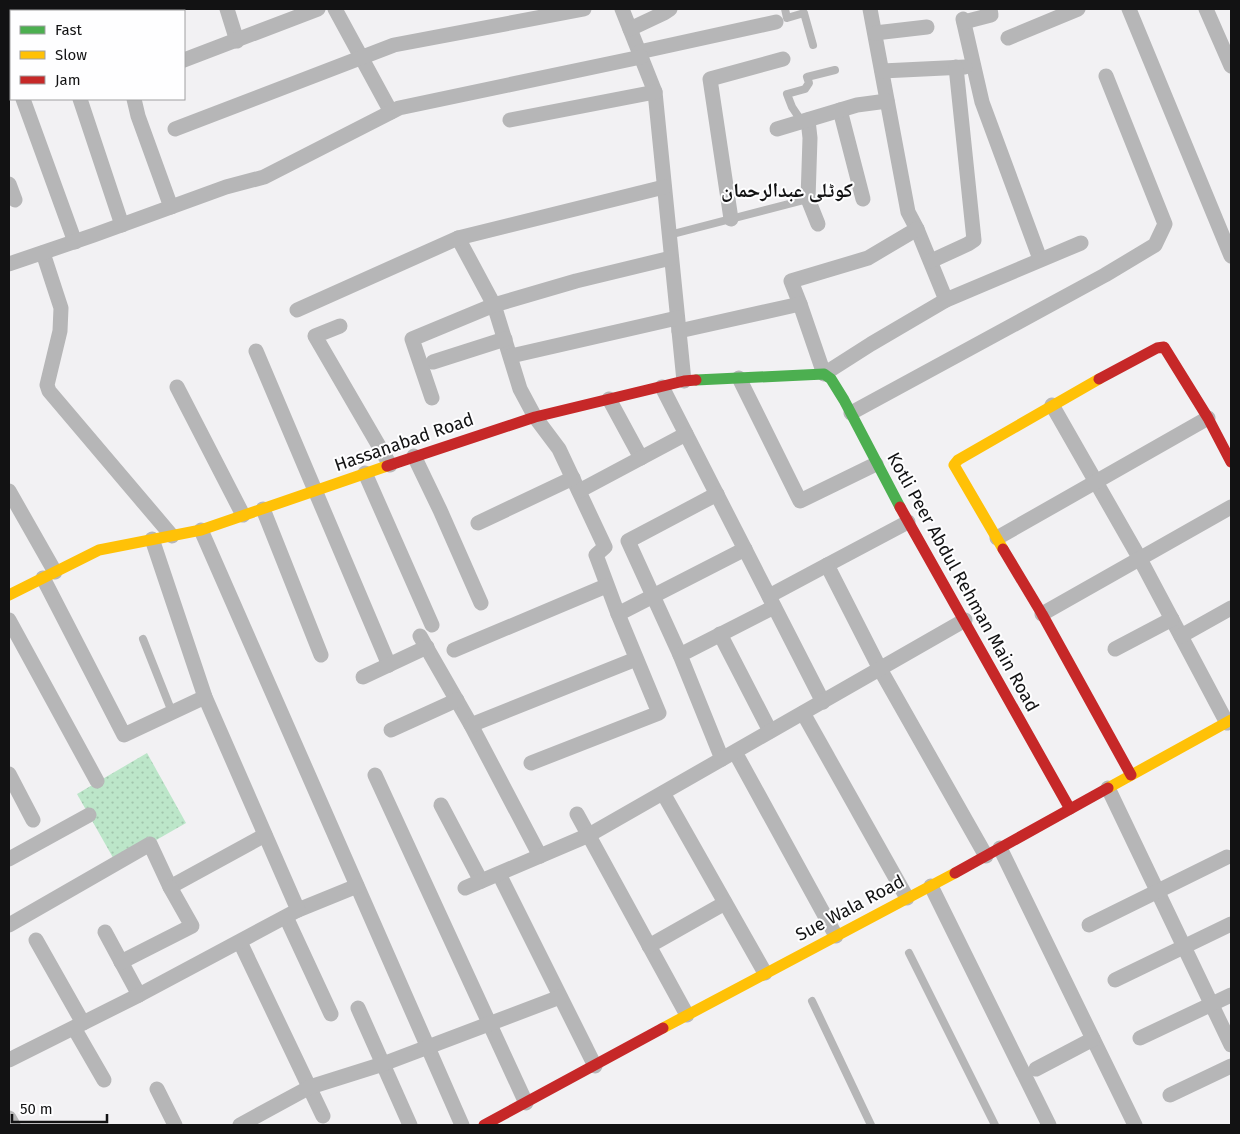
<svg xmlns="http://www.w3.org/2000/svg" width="1240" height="1134" font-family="'Fira Sans','Noto Naskh Arabic',sans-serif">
  <defs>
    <pattern id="grass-dots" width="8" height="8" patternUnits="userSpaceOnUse" patternTransform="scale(1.25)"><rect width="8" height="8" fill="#bce6c9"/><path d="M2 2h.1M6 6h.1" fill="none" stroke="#a1c4ac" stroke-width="1.8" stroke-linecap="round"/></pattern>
  </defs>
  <rect width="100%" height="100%" fill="#f2f1f3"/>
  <path fill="url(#grass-dots)" d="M147 753 186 823 116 863 77 794Z"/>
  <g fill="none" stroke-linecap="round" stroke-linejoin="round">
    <g stroke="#b6b6b7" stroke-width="8">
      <path d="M785 9 787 18 804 13 813 45"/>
      <path d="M802 122 792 107 787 94 805 89 809 83 807 77 835 70"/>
      <path d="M669 235 808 199"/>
      <path d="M143 639 172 712"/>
      <path d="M909 953 995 1125"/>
      <path d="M812 1001 871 1125"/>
    </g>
    <g stroke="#b6b6b7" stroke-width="15">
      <path d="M46 9V11"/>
      <path d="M227 9 237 41"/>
      <path d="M335 9 391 112"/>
      <path d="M622 9 655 92 684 381"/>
      <path d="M870 9 908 212 917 229 946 300"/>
      <path d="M1129 9 1231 256"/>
      <path d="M1206 9 1231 66"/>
      <path d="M963 19 982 102 1040 259"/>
      <path d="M964 22 991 15 990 9"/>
      <path d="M630 29 664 13 670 9"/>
      <path d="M875 33 927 27"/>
      <path d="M1008 38 1078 9"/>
      <path d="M639 52 776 22"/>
      <path d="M184 60 318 9"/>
      <path d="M9 62 11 67"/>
      <path d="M882 71 965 67"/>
      <path d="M23 99 75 242"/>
      <path d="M80 99 122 225"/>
      <path d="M134 99 138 116 171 207"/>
      <path d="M840 110 863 199"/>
      <path d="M510 120 655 92"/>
      <path d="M808 120 810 138 808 199 818 224"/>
      <path d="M175 129 394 45 584 9"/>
      <path d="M777 129 857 105 887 101"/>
      <path d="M9 184 15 200"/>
      <path d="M731 219 710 79 783 59"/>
      <path d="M458 238 494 305 520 389 535 417 559 449 605 547 596 555 618 614 745 549"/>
      <path d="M43 253 61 308 60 331 47 385 49 391 172 536"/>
      <path d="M931 261 968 244 974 240 956 67"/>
      <path d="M9 264 94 235 226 187 264 177 399 108 641 57"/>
      <path d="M800 304 791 281 868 258 917 229"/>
      <path d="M297 310 458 238 664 187"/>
      <path d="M340 326 315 336 390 465"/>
      <path d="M679 331 800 304 824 374 871 344 946 300 1081 243"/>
      <path d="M256 351 389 665"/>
      <path d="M511 356 677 318"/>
      <path d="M433 362 505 339"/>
      <path d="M739 378 800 501 876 464"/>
      <path d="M177 387 243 515"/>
      <path d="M662 387 823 702"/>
      <path d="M432 398 412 339 494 305 576 281 671 258"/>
      <path d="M609 399 641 458"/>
      <path d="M1052 405 1140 559 1227 723"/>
      <path d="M851 413 1105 275 1155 245 1165 224 1106 76"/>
      <path d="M414 456 440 510 481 603"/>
      <path d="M365 473 432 625"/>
      <path d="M9 491 55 572"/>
      <path d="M579 491 686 434"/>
      <path d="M263 509 321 655"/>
      <path d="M908 522 827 565 880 669 986 856"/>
      <path d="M478 523 573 478"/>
      <path d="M201 530 462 1125"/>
      <path d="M997 538 1208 418"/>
      <path d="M43 578 124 735 205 697"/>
      <path d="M769 596 827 565"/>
      <path d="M1042 614 1231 507"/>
      <path d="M9 620 97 781"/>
      <path d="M720 634 770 731"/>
      <path d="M420 636 471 725 540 856"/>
      <path d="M1181 636 1231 608"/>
      <path d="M1115 649 1172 619"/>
      <path d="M454 650 606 586"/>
      <path d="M680 655 628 541 717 494"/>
      <path d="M363 677 427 647"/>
      <path d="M803 713 907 898"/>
      <path d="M471 725 636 659"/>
      <path d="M391 730 457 700"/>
      <path d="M735 752 836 936"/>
      <path d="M722 759 680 655 774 607"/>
      <path d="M531 763 659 713 618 614"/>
      <path d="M9 774 33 820"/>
      <path d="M375 775 526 1103"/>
      <path d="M1108 788 1231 1045"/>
      <path d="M663 793 765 973"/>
      <path d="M441 805 481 881"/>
      <path d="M577 814 687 1015"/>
      <path d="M1000 848 1135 1125"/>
      <path d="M9 859 89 815"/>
      <path d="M499 874 595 1066"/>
      <path d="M931 886 1049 1125"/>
      <path d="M465 888 589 835 965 620"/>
      <path d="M298 910 357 886"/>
      <path d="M286 917 331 1014"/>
      <path d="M9 925 150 844 170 887 265 835"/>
      <path d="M1089 925 1227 857"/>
      <path d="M105 932 139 995"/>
      <path d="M36 940 83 1023"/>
      <path d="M240 942 323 1116"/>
      <path d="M649 946 725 903"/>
      <path d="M121 962 192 926 170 887"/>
      <path d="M1115 980 1231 924"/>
      <path d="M358 1008 410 1125"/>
      <path d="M74 1028 104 1080"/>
      <path d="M1140 1038 1231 995"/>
      <path d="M9 1060 139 995 298 910 205 697 152 539"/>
      <path d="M1036 1069 1093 1039"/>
      <path d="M157 1089 175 1125"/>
      <path d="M1170 1095 1231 1066"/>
      <path d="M9 1118 13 1125"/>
      <path d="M240 1125 310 1087 383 1064 560 997"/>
    </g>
    <path stroke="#4caf50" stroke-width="11" d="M696 380 824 374 831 379 844 400 900 507"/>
    <g stroke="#ffc107" stroke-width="11">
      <path d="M1003 549 954 465 958 460 1099 379"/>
      <path d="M9 595 99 550 201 530 387 466"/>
      <path d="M1108 788 1231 720"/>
      <path d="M663 1028 955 873"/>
    </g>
    <g stroke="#c62828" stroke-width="11">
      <path d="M1099 379 1157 348 1164 347 1208 418 1231 462"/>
      <path d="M387 466 535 417 684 381 696 380"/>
      <path d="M900 507 1070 809"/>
      <path d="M1003 549 1042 614 1131 775"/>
      <path d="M955 873 1108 788"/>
      <path d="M484 1125 663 1028"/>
    </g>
  </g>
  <g text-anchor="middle" stroke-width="4" stroke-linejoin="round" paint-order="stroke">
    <g font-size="18" fill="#121213" stroke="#fefeff">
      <text transform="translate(404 442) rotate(-19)" y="6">Hassanabad Road</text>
      <text transform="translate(963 582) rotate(61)" y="6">Kotli Peer Abdul Rehman Main Road</text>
      <text transform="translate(850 908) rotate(-28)" y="6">Sue Wala Road</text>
    </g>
    <g font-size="20" font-weight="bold" fill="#121213" stroke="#fefeff">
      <text x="787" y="197">کوٹلی عبدالرحمان</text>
    </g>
  </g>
  <rect width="1240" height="1134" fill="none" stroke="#121213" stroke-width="20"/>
  <rect x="10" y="10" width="175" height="90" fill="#fefeff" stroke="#a0a0a1"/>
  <rect x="20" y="26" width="25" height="8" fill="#4caf50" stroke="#a0a0a1"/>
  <text x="55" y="35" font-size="15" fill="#121213">Fast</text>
  <rect x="20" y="51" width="25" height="8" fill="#ffc107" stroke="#a0a0a1"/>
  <text x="55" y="60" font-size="15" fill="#121213">Slow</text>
  <rect x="20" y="76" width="25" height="8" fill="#c62828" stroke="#a0a0a1"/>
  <text x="55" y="85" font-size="15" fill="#121213">Jam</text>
  <path d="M12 1114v8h95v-8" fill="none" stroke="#121213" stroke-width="2.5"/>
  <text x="20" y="1114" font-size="15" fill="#121213" stroke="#fefeff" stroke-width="4" paint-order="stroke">50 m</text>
</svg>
